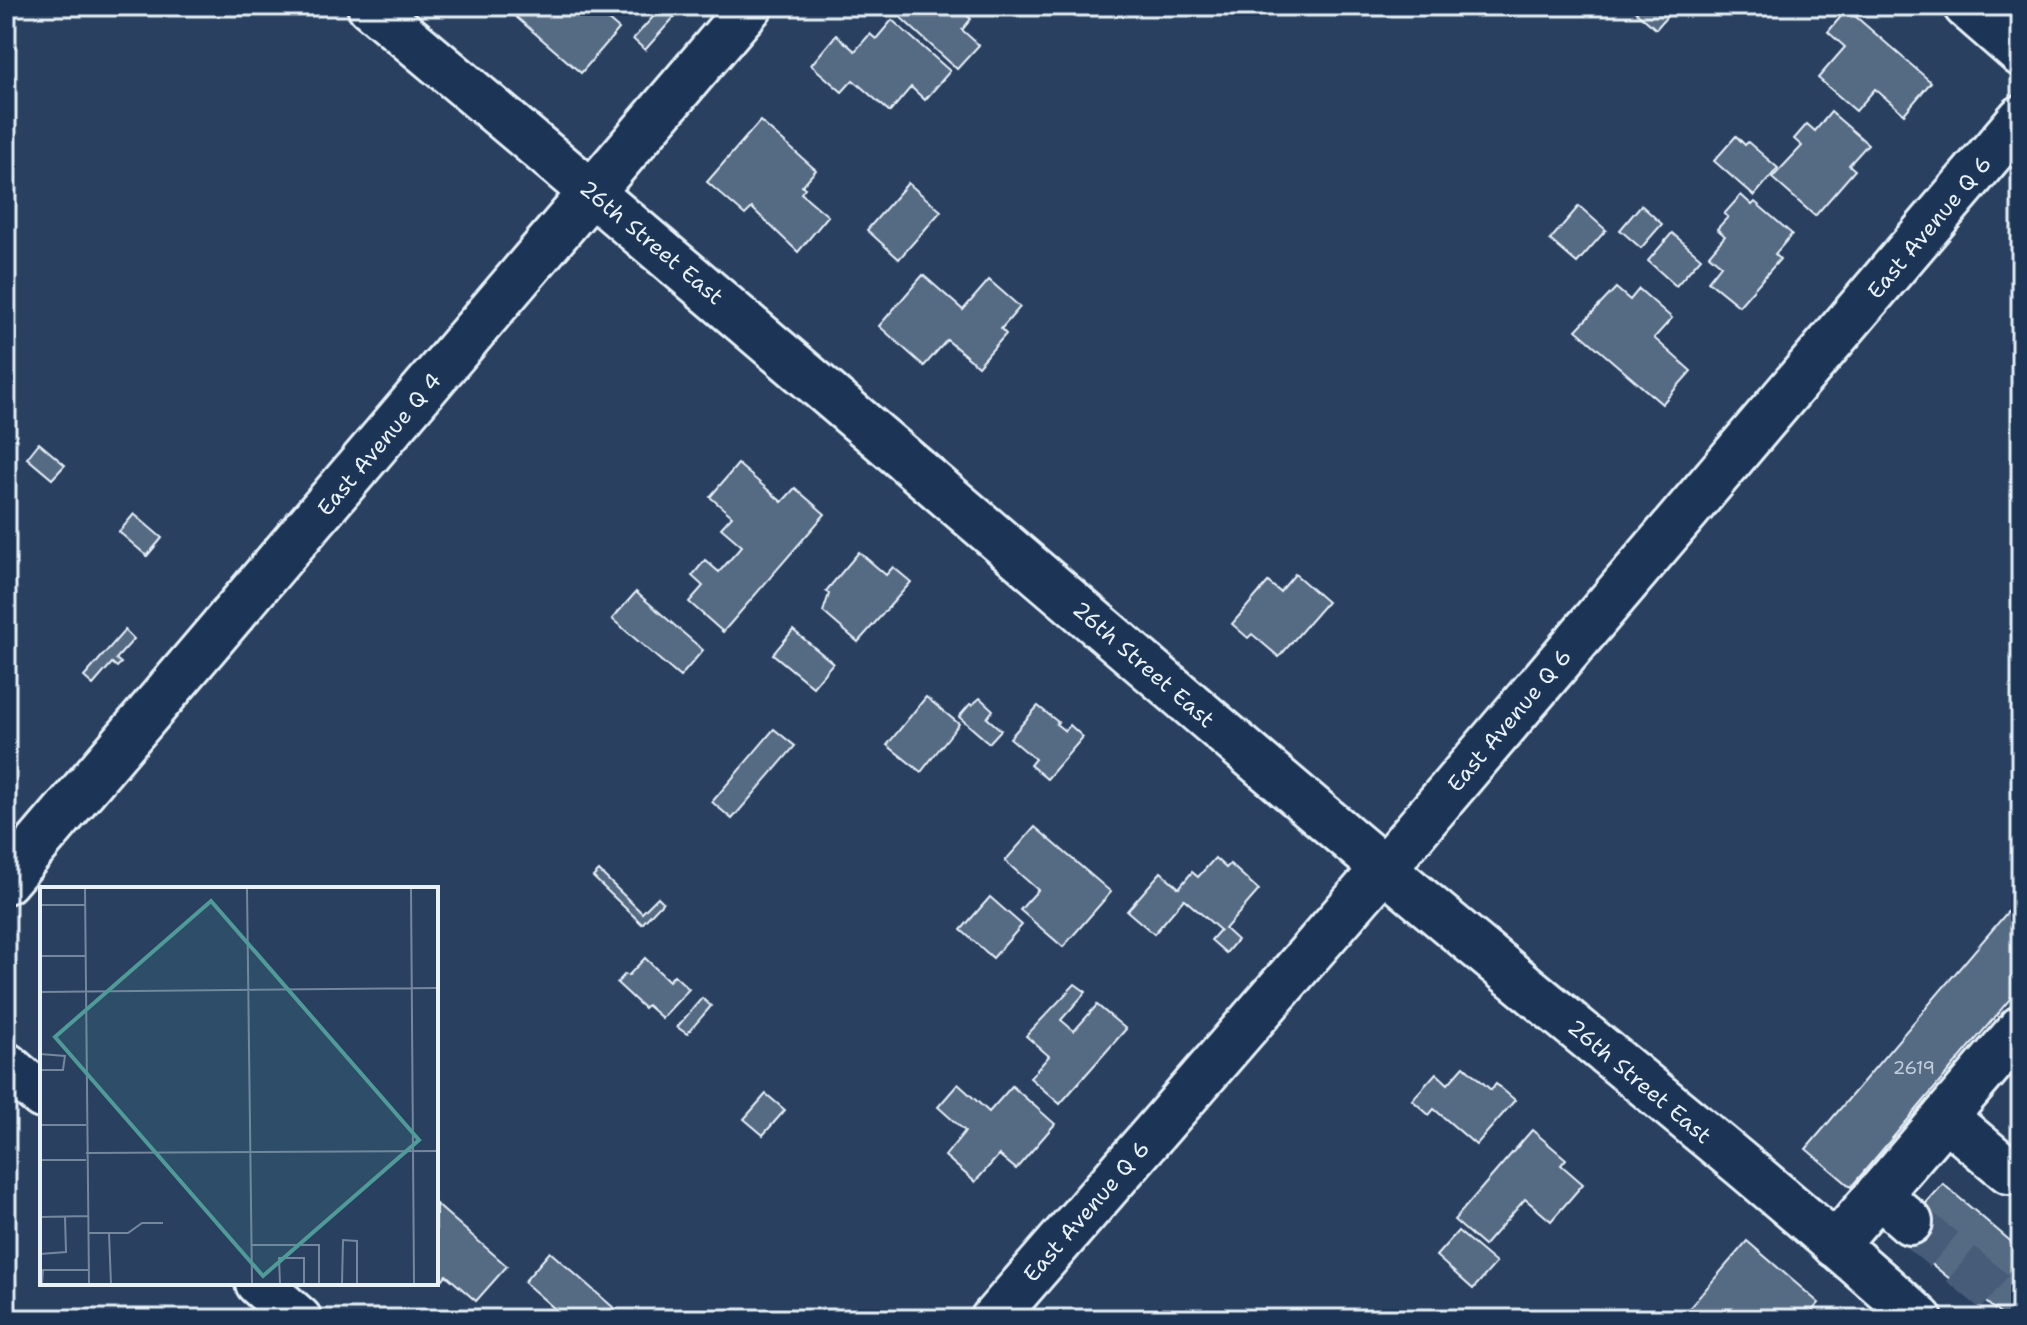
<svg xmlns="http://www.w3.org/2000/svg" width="2027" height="1325" font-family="'Shantell Sans',sans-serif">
  <rect width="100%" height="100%" fill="#294061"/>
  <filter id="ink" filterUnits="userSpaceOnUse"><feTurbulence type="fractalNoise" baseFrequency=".0125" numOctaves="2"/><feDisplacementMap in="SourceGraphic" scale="16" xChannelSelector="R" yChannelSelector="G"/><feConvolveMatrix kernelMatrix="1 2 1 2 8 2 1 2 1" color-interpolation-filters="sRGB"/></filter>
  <g filter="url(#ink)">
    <g fill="#556a83" stroke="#e8f1f8" stroke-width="2">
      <path d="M509 6H604L599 12 619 29 581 73 507 9Z"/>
      <path d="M663 6H684L645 50 633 39Z"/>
      <path d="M906 6H972L965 14 971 19 962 30 979 45 957 69 898 15Z"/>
      <path d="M1629 6H1676L1656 29Z"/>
      <path d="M1847 9 1931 82 1904 114 1875 89 1856 111 1818 78 1845 47 1828 32Z"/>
      <path d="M892 20 950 71 925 100 911 87 890 112 853 80 842 92 811 65 836 35 855 51 870 34 876 39Z"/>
      <path d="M1831 112 1868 144 1849 165 1855 170 1815 216 1772 178 1802 146 1794 139 1807 124 1815 131Z"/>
      <path d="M760 121 816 170 802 186 805 188 801 193 828 216 798 252 752 208 745 215 707 182Z"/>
      <path d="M1736 136 1745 145 1748 142 1778 168 1754 196 1714 161Z"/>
      <path d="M908 183 941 211 899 259 867 230Z"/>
      <path d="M1741 195 1752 205 1755 202 1792 234 1775 254 1780 259 1739 306 1708 281 1721 265 1709 255 1725 236 1717 229 1728 217 1724 214Z"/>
      <path d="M1641 205 1662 224 1641 248 1620 230Z"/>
      <path d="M1579 206 1606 230 1577 263 1550 240Z"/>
      <path d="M1672 233 1701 258 1676 286 1648 261Z"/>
      <path d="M923 275 963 310 989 280 1020 307 1001 329 1006 334 978 366 947 340 924 366 879 326Z"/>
      <path d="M1616 288 1630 300 1639 289 1672 318 1654 338 1691 371 1662 404 1576 330Z"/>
      <path d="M39 443 65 465 52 479 27 458Z"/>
      <path d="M738 464 782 502 795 488 825 514 723 632 689 602 703 586 692 576 705 560 719 572 742 546 721 528 732 516 710 497Z"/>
      <path d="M134 514 162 538 147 556 119 532Z"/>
      <path d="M859 552 886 575 893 567 911 582 858 642 823 612 829 594 826 591Z"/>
      <path d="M1295 574 1327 602 1279 657 1252 634 1248 638 1232 624 1268 582 1280 592Z"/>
      <path d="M636 592 703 650 680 677 612 619Z"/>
      <path d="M125 630 134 639 116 659 121 663 117 667 112 663 93 685 84 677Z"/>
      <path d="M793 630 833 663 813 687 773 654Z"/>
      <path d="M926 697 959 724 921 772 887 745Z"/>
      <path d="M980 698 993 710 987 718 1001 730 989 743 959 717 970 704 972 705Z"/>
      <path d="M1038 706 1058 722 1056 724 1065 731 1070 725 1083 737 1047 779 1030 765 1035 759 1010 738Z"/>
      <path d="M774 729 795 746 732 819 712 802Z"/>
      <path d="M1035 827 1111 892 1063 947 1020 910 1038 890 1005 861Z"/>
      <path d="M1215 858 1226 868 1230 864 1259 890 1225 929 1237 940 1226 953 1211 940 1220 930 1184 899 1154 934 1127 911 1161 872 1179 888 1192 872 1198 877Z"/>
      <path d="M599 871 642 913 658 897 663 902 642 924 593 877Z"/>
      <path d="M2021 896V986L1851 1187 1806 1149Z"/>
      <path d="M990 897 1022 925 993 958 961 930Z"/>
      <path d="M645 958 669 981 674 975 689 989 662 1018 647 1005 644 1008 617 983 625 974 628 976Z"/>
      <path d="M1075 984 1086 992 1061 1020 1074 1031 1097 1005 1126 1029 1060 1104 1030 1078 1049 1056 1026 1036Z"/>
      <path d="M702 998 711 1006 687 1034 677 1027Z"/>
      <path d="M1464 1066 1491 1090 1496 1084 1515 1100 1476 1145 1434 1109 1429 1115 1412 1100 1436 1073 1448 1084Z"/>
      <path d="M958 1084 989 1112 1012 1086 1055 1124 1016 1169 999 1155 975 1182 945 1156 965 1131 938 1107Z"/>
      <path d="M766 1094 785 1110 763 1135 744 1119Z"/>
      <path d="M1532 1130 1566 1159 1561 1165 1583 1184 1551 1221 1525 1199 1484 1246 1454 1220Z"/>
      <path d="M1943 1184 2021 1250V1319H2006L1955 1276 1950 1279 1897 1236Z"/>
      <path d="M436 1204 507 1266 476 1301 446 1275 443 1279 436 1272Z"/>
      <path d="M1458 1231 1496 1263 1473 1289 1436 1256Z"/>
      <path d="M1747 1241 1819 1303 1805 1319H1680Z"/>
      <path d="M550 1252 614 1308 605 1319H549L556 1310 524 1282Z"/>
    </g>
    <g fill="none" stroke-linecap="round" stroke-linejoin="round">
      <path stroke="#465b78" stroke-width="44" stroke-dasharray="44 22" stroke-linecap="butt" d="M1910 1222 2021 1314"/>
      <g stroke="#e8f1f8" stroke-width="50">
        <g id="minor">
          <path d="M370 6C710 289 1043 580 1381 866 1560 1018 1746 1162 1920 1319"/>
          <path d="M1966 6 2021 54"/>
          <path d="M6 881 750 6"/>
          <path d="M1945 1117 2009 1171"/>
          <path d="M1878 1194 1910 1222"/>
          <path d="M1835 1245 2021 1028"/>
          <path d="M993 1319 1383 869 2021 118"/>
        </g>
      </g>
      <g stroke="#e8f1f8" stroke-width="50">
        <g id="major">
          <path d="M6 1065 42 1096"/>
          <path d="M258 1283 299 1319"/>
        </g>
      </g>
      <use href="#minor" stroke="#1d3557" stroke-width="44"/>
      <use href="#major" stroke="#1d3557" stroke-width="44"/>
    </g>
  </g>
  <g text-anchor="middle" stroke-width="8" stroke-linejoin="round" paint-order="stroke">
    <g font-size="18" fill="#c3cfdb">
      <text x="1914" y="1074">2619</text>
    </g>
    <g font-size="22" fill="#e8f1f8" stroke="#1d3557">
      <text transform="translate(1929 227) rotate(-50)" y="8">East Avenue Q 6</text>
      <text transform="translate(652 242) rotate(40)" y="8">26th Street East</text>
      <text transform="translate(379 444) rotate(-50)" y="8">East Avenue Q 4</text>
      <text transform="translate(1144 664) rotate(41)" y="8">26th Street East</text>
      <text transform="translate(1509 720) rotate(-50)" y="8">East Avenue Q 6</text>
      <text transform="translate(1640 1081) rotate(40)" y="8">26th Street East</text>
      <text transform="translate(1086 1211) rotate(-49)" y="8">East Avenue Q 6</text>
    </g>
  </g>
  <g transform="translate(40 887)">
    <rect width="398" height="398" fill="#294061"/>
    <path fill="none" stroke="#75879d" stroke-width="2" d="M45 1 49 397M207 1 212 397M371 1 374 397M0 18H45M0 69H46M0 105 398 101M0 167 25 169 23 183H0M0 238H46M46 266 398 264M0 273H46M0 330 48 329M48 346H88L102 336H123M69 346 71 397M212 358H279V397M0 367 26 365 25 330M2 397 3 383H49M240 397 239 371H264V397M302 397 303 353 317 354V397"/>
    <path fill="#509b97" fill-opacity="0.15" stroke="#509b97" stroke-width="4" d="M171 14 379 253 223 389 15 150Z"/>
    <rect width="398" height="398" fill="none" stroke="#e8f1f8" stroke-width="4"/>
  </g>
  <rect width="2027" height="1325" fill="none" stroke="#1d3557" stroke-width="32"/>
  <rect x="16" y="16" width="1995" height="1293" fill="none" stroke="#e8f1f8" stroke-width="3" filter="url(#ink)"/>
</svg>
